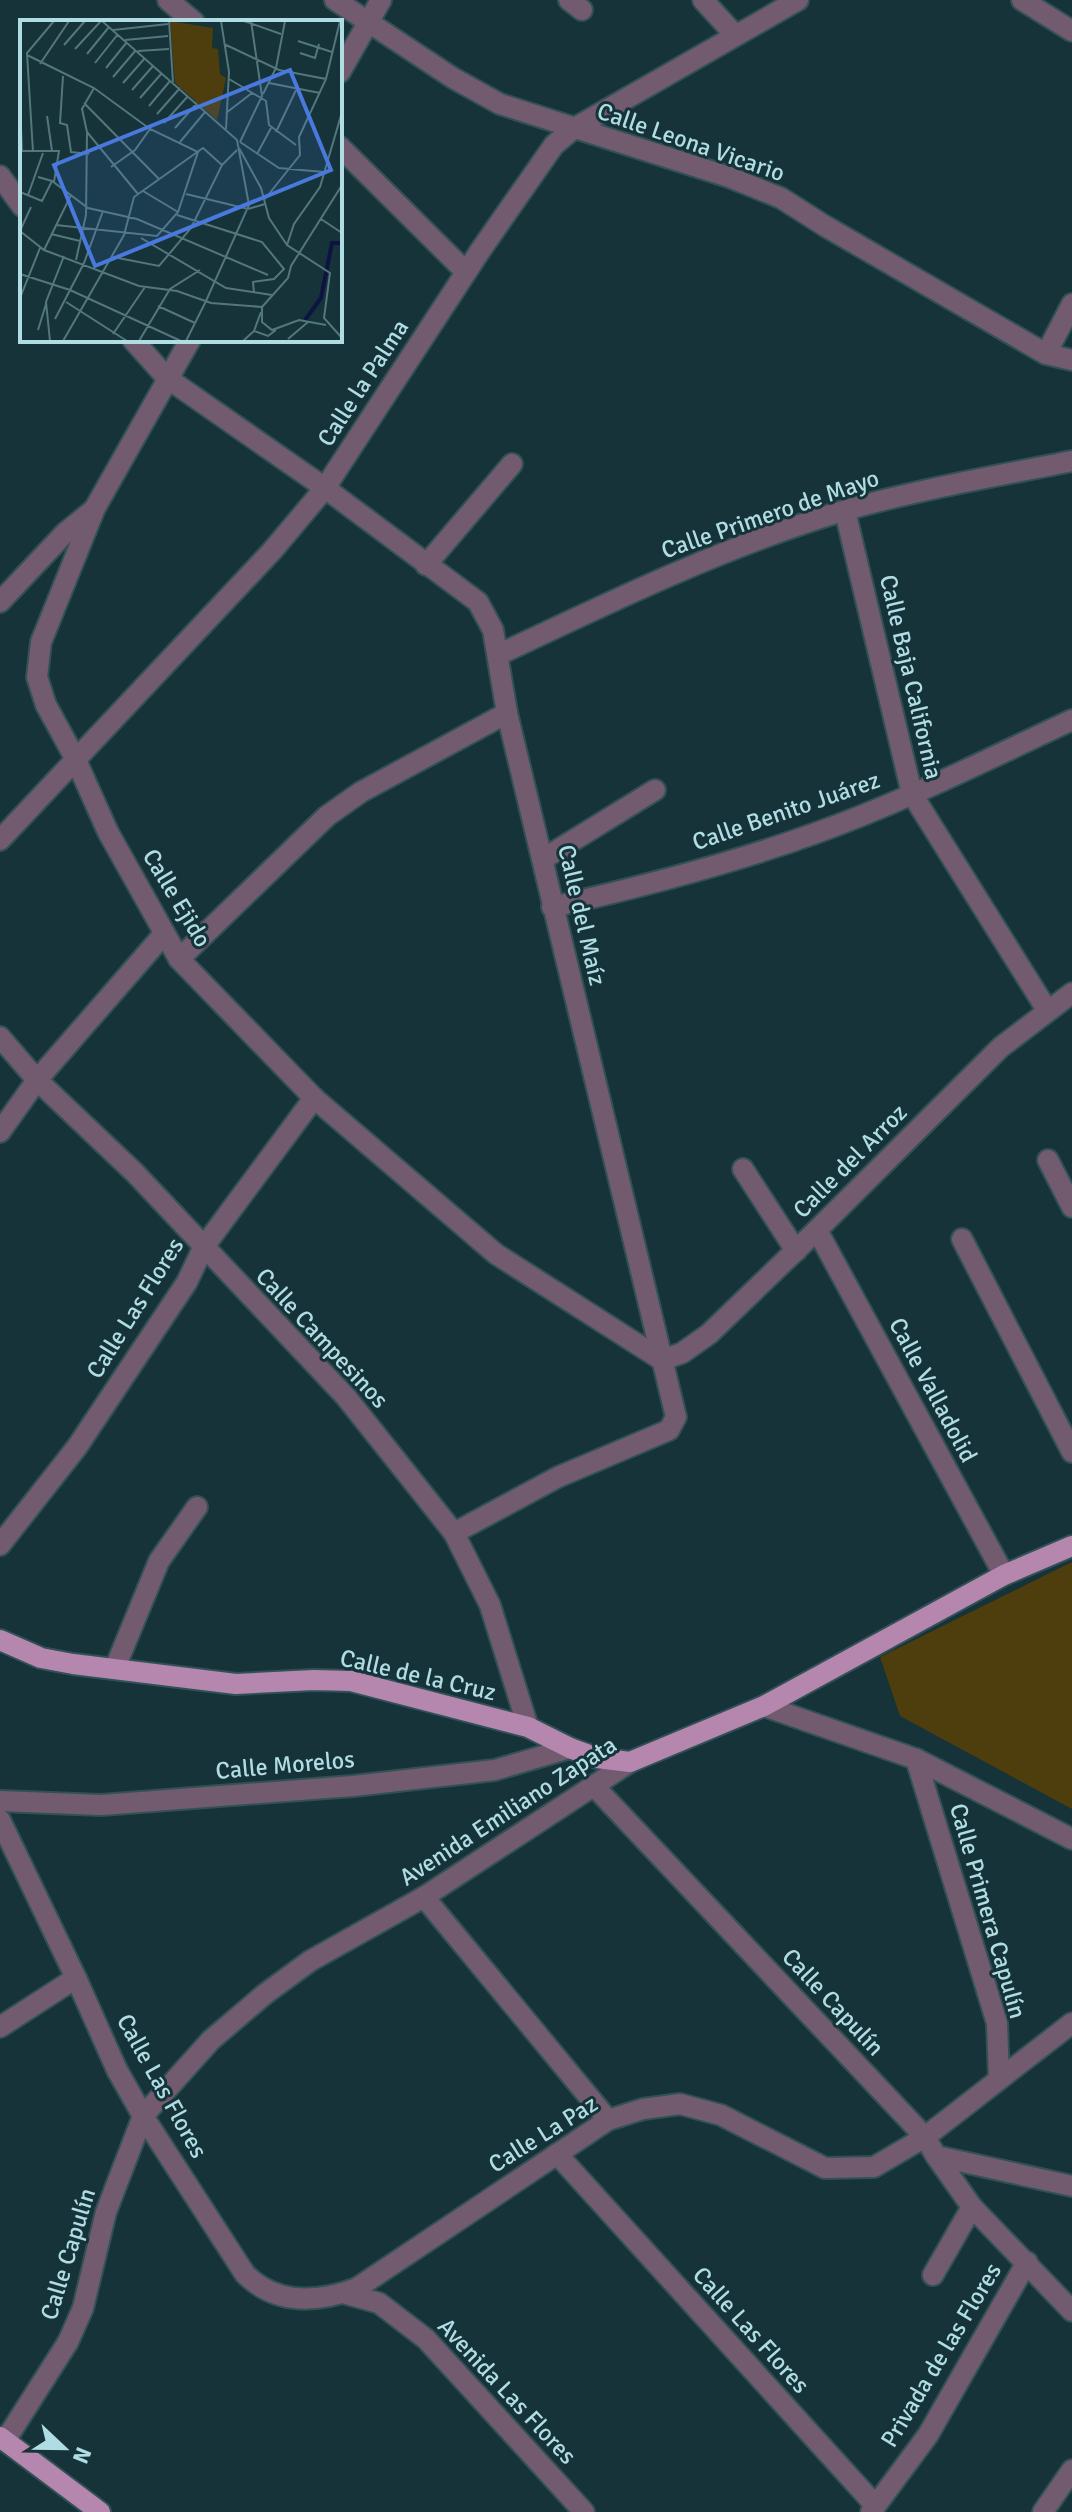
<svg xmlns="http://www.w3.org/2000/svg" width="1072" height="2512" font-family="Signika,sans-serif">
  <rect width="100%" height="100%" fill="#153338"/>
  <path fill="#4e3e0e" d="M1072 1562V1809L900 1716 880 1657Z"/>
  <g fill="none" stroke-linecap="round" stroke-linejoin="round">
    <g stroke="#315157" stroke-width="24">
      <g id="minor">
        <path d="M168 0 194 22"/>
        <path d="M335 0 453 78 500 104 729 177 781 198 825 226 1046 354 1072 360"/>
        <path d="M569 0 582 10"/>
        <path d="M703 0 735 35"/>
        <path d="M1022 0 1072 31"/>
        <path d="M340 72 381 0"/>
        <path d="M340 147 466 272"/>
        <path d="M0 176 22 206"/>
        <path d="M133 340 167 378 325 488 478 602 493 630 507 713 676 1417 669 1430 558 1477 454 1533"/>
        <path d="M190 340 95 508 41 642 37 677 46 705 75 758 108 832 179 959 314 1098 496 1254 662 1360 682 1353 709 1334 817 1230 1001 1047 1072 993"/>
        <path d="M1046 354 1072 304"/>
        <path d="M845 511 912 794 1047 1010"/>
        <path d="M426 565 512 464"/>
        <path d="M0 602 65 533 92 511"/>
        <path d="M498 655C612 601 725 546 846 510 920 489 997 476 1072 461"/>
        <path d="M0 840 272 551 325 488 480 251 554 145 573 129 798 0"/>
        <path d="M543 859 655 790"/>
        <path d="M552 907C641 887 730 864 816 833 903 802 988 759 1072 720"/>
        <path d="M179 959 327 816 361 792 507 713"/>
        <path d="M0 1037 37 1080 135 1173 346 1397 454 1533 490 1605 528 1727"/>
        <path d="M0 1132 37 1080 164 934"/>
        <path d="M1048 1160 1072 1207"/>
        <path d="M743 1169 796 1251"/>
        <path d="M817 1230 1004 1575"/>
        <path d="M962 1239 1072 1452"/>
        <path d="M0 1545 77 1447 187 1282 203 1248 314 1098"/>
        <path d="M115 1668 159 1561 197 1507"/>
        <path d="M764 1706 916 1759 1072 1839"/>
        <path d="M916 1759 997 2023 999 2079"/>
        <path d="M594 1786 925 2137 936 2156 1072 2186"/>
        <path d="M0 1801 101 1805 353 1786 495 1770 570 1748"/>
        <path d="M0 1820 76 1978 117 2070 143 2116 245 2274C276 2305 317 2303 357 2288L608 2120 643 2109 680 2104 721 2115 825 2168 874 2167 925 2137 1072 2023"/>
        <path d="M424 1897 608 2120"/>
        <path d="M0 2027 76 1978"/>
        <path d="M557 2154 875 2505"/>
        <path d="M936 2156 972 2207 1072 2311"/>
        <path d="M933 2275 972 2207"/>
        <path d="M343 2293 379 2303 426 2339 584 2512"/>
        <path d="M5 2441 68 2342 83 2308 106 2212 143 2116 211 2040 265 1994 310 1961 424 1897 630 1762"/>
        <path d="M871 2512 928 2435 1027 2262"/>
        <path d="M1043 2512 1072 2470"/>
      </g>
    </g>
    <g stroke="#315157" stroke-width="24">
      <g id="major">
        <path d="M0 1640 41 1658 73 1664 236 1684 314 1680 351 1681 528 1727 570 1748 597 1758 630 1762 764 1706 1004 1575 1072 1546"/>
        <path d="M0 2437 100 2512"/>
      </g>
    </g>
    <use href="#minor" stroke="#725b6f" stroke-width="20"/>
    <use href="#major" stroke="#b587af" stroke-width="20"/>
  </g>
  <g text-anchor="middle" stroke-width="6" stroke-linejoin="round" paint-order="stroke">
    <g font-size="24" fill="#b0dce4" stroke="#153338">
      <text transform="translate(691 142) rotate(19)" y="8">Calle Leona Vicario</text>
      <text transform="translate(363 383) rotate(-57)" y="8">Calle la Palma</text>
      <text transform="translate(770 514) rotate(-19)" y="8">Calle Primero de Mayo</text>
      <text transform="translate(911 677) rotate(77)" y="8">Calle Baja California</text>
      <text transform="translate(786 811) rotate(-19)" y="8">Calle Benito Juárez</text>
      <text transform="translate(177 898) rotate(59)" y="8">Calle Ejido</text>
      <text transform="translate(582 915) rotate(77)" y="8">Calle del Maíz</text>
      <text transform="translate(850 1161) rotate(-45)" y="8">Calle del Arroz</text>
      <text transform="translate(135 1308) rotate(-58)" y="8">Calle Las Flores</text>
      <text transform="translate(322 1338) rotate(47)" y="8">Calle Campesinos</text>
      <text transform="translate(933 1390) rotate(62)" y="8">Calle Valladolid</text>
      <text transform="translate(418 1675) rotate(13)" y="8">Calle de la Cruz</text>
      <text transform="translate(285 1765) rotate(-5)" y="8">Calle Morelos</text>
      <text transform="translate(508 1811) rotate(-33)" y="8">Avenida Emiliano Zapata</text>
      <text transform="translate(988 1911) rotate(74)" y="8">Calle Primera Capulín</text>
      <text transform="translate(833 2002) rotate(47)" y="8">Calle Capulín</text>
      <text transform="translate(162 2086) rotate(61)" y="8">Calle Las Flores</text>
      <text transform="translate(543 2134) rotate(-32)" y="8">Calle La Paz</text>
      <text transform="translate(68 2254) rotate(-73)" y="8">Calle Capulín</text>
      <text transform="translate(751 2330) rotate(48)" y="8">Calle Las Flores</text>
      <text transform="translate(941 2355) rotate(-59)" y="8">Privada de las Flores</text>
      <text transform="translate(507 2391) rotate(47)" y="8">Avenida Las Flores</text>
    </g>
  </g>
  <g transform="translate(20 20)">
    <rect width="322" height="322" fill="#153338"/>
    <path d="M150 1 193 8 192 28 198 29 200 54 206 58 197 100 155 63Z" fill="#4e3e0e"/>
    <path fill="none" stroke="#0d1441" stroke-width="4" d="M285 300 301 278 312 223H322"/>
    <path fill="none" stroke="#53777d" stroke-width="2" d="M82 1 217 120 229 185 186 281M149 1 153 62M201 1 209 52 206 109M224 1 261 14M93 10 148 4M105 20 148 16M278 21 312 32M204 24 259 50 306 59M44 25 65 1M55 29 81 1M118 31 149 29M280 33 295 38 299 24M67 34 89 7M7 35 74 68 130 109 178 132 158 192 137 216 36 205M75 43 98 14M20 44 49 1M86 48 107 22M43 56 40 103 47 105 51 132 69 134M93 57 116 30M209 59 246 81 249 105 276 125M103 63 125 38M249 63 300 73M74 68 62 89 67 112 118 174M112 70 133 46M243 74 256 48 265 1M120 78 142 53M64 83 139 159M0 86 2 131M129 86 150 61M322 92 300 167 274 204 267 225 310 253 304 298 322 318M206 93 232 73M137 94 160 68M27 96 32 131M144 103 168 76M155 108 177 83M256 112 277 68M160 122 185 92M220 122 242 76 231 1M220 122 259 148 304 152M219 128 241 168 249 198 267 225M2 131H39L34 162M13 132 7 33 34 1M237 134 251 108M91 147 115 130 130 109M18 157 32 161 68 188 117 199 248 255M123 171 158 192M0 172 22 181 32 161M166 174 228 189 245 184M8 175 23 133M245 179 280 135 279 117 306 59 320 1M157 195 242 222 264 249 254 259 233 262 234 272M301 199 322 213M0 211 11 187M0 211 24 230 119 266 157 271 191 283 242 287M31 214 60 221M121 218 206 268 252 275M24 230 51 175M93 237 139 246 171 208 202 145 217 130M56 240 66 195 67 112M0 254 50 270 161 321M0 278 20 228M46 282 107 321M138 286 175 303M242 287 268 258 271 246 322 165M242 287V302L252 310 279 300 306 305M35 299 64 243 83 191M18 310 26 284M234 311 248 316 256 310M93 314 125 267M268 319 288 302M30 321 26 282 44 236M43 321 104 215 114 177 183 128 202 145M119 321 150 269 180 250M166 321 186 281M223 321 234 311 241 292"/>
    <path fill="#4979dc" fill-opacity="0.15" stroke="#4979dc" stroke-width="4" d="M270 50 311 150 75 246 34 145Z"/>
    <rect width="322" height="322" fill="none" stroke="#b0dce4" stroke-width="4"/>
  </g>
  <g transform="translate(64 2448) rotate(112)" stroke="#153338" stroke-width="6" paint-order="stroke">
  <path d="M0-6L14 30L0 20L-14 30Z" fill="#b0dce4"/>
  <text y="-12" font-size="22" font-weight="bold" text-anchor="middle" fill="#b0dce4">N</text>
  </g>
</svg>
